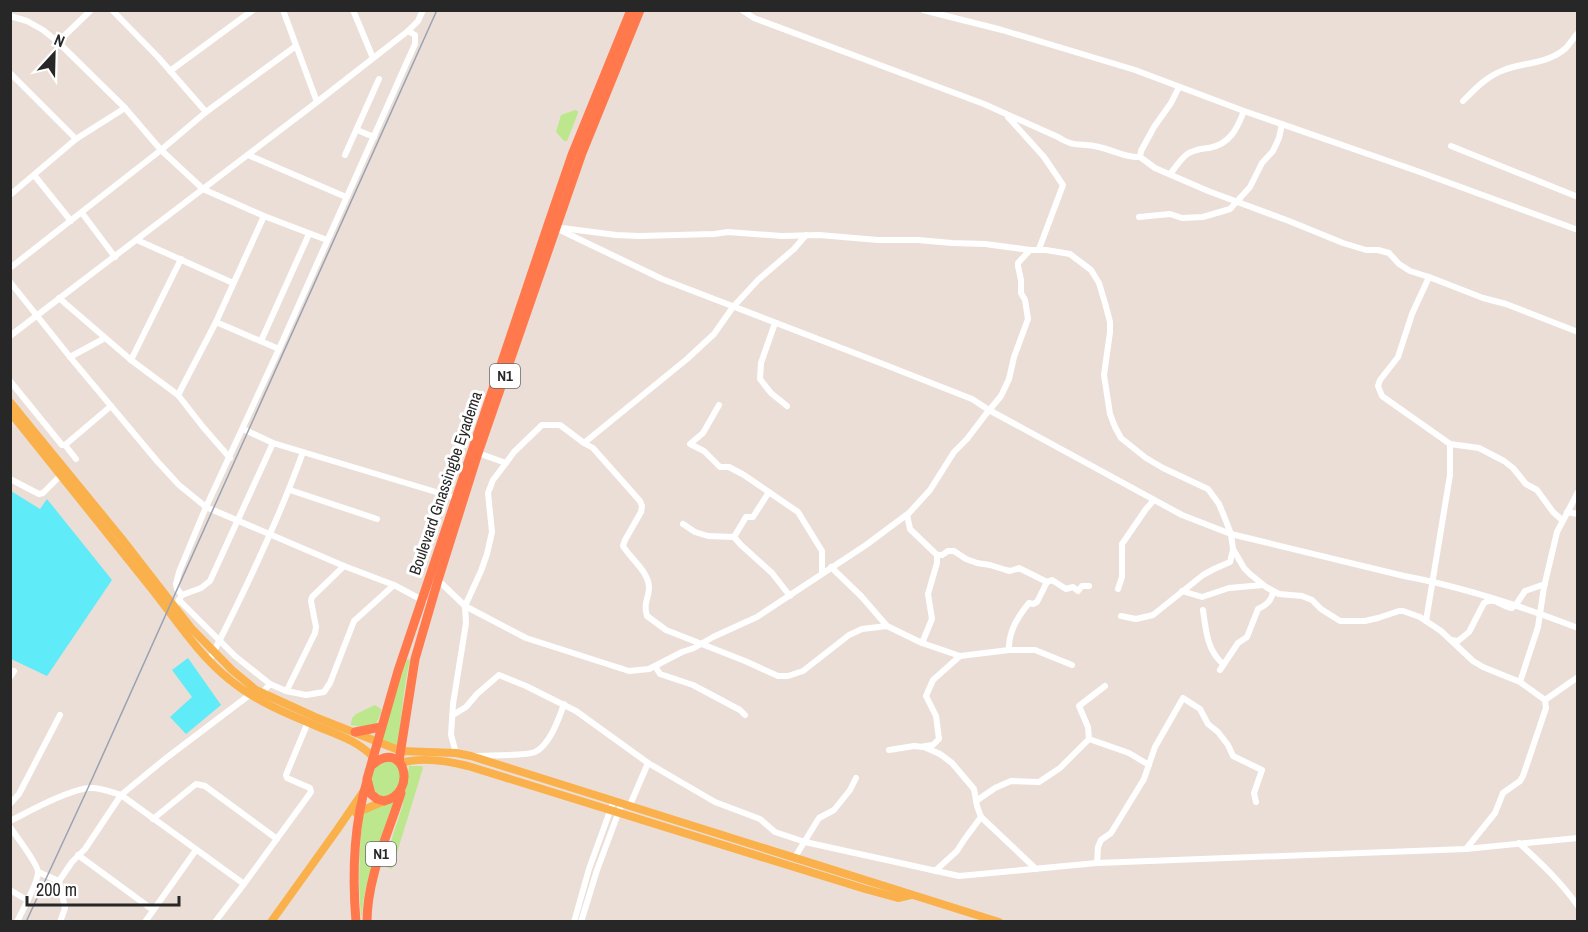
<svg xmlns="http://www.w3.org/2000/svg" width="1588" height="932" font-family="'Archivo Narrow',sans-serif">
  <rect width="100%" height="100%" fill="#ebded6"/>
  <g fill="#bde78d">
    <path d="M575 110 578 111V113L567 141H564L556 132 561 115Z"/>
    <path d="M407 659 410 660C403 689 402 719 397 748L382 739 397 689Z"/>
    <path d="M375 705 381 709V713L376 724 363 727 351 725V723L352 718 356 714Z"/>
    <path d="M387 761 396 764 401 772 398 791 385 798 376 794 371 781 375 767Z"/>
    <path d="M409 766H422L423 768 392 869 383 866 403 804Z"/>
    <path d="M394 801C382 836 364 879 362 916H361C358 882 359 849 363 815L365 812Z"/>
  </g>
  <g fill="#5febf7">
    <path d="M11 491 40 509 47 499 112 580 47 676 11 659Z"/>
    <path d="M188 658 221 705 186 734 170 717 192 697 172 670Z"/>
  </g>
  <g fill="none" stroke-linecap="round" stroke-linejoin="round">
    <g stroke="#fff" stroke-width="6">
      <path d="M112 10 158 57 206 112"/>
      <path d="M283 10 317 102"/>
      <path d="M353 10 373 58"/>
      <path d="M742 10 754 18 984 104 1058 137C1077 149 1081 142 1099 147 1113 150 1126 158 1140 157L1141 151 1154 127 1171 103 1179 87"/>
      <path d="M923 10 1002 30 1135 70 1244 111 1417 171 1578 230"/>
      <path d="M10 16 27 21 43 30 58 42 125 108 161 150 203 189 264 216 327 240"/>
      <path d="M58 42 91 10"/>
      <path d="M170 71 253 10"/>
      <path d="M10 73 76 139"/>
      <path d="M1463 101C1476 88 1487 76 1504 70 1525 62 1548 64 1566 48 1570 44 1573 38 1578 33"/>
      <path d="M1008 117 1044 157 1063 185 1039 249"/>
      <path d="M357 130 374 137"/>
      <path d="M1451 146 1578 197"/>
      <path d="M248 155 346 197"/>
      <path d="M345 155 379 79"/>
      <path d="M1140 157 1155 168 1208 191 1289 221 1343 243 1366 250H1378L1389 253 1399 264 1410 271 1429 277 1483 298 1506 304 1578 332"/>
      <path d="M1170 174C1175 168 1180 160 1186 155 1192 150 1201 149 1209 148 1230 144 1237 129 1244 111"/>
      <path d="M34 175 71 221"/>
      <path d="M10 195 76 139 125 108"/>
      <path d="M82 213 115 257"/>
      <path d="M1139 217 1170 214 1182 218 1203 217 1230 209 1250 187 1262 163 1273 151 1279 138 1282 124"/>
      <path d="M554 227 616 235 639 236 714 234 728 232 782 236 819 235 878 240H918L952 243 985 244 1030 250H1046L1070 254 1091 270 1099 283 1105 303 1110 322V332L1104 375 1110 414 1115 427 1121 438 1146 458 1163 468 1208 489 1219 504 1224 516 1231 534 1233 549 1244 568 1250 574 1266 587 1279 594 1302 596 1312 600 1321 609 1340 621H1365L1378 618 1399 611H1403L1420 617 1441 631 1473 661 1483 667 1520 682 1545 700 1546 708 1523 776 1520 781 1503 793 1495 813 1466 849"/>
      <path d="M560 230 662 279 883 364 972 399 989 410 1182 515 1231 534 1404 576C1464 587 1521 606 1578 628"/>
      <path d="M137 240 233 283"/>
      <path d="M10 268 161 150 206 112 296 46"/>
      <path d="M10 282 70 357 157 461 179 485 206 507 344 566 394 585 424 601"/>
      <path d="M59 298 131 360 178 395 203 427 230 458"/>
      <path d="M216 322 279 349"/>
      <path d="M775 323 761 363 760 379 771 393 787 406"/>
      <path d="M10 336 317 102 408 31 418 21 423 10"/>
      <path d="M261 341 309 234"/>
      <path d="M70 357 105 338"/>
      <path d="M131 360 181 259"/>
      <path d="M10 381 62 445H65L111 406"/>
      <path d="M178 395 216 322 264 216"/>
      <path d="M719 405 703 433 690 444 704 451 720 467H729L744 475 798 512 822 551V573"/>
      <path d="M243 429 273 443 456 498"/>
      <path d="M584 443 593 448 640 501 642 506 641 512 625 540 623 546C631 559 648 571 649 587 649 599 643 602 647 616L666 630 745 661 778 676H788L803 671 849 635 862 629 887 626 922 643 960 656 1009 650H1035L1072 665"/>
      <path d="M1450 444 1479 448 1504 461 1513 468 1526 484 1537 490 1553 512 1562 520"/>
      <path d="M65 445 76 459"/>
      <path d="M475 452 506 463 514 452 542 425H560L584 443 687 359 714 334 733 307 758 280 794 249 806 235"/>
      <path d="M10 479 39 494 43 493 63 473"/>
      <path d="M290 490 377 519"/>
      <path d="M1567 512 1578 514"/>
      <path d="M907 515 910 529 937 555V563L928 594 932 619 922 643"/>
      <path d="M683 524 695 532 708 536 734 537 741 545 772 573 790 596"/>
      <path d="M734 537 746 517H753L769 492"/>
      <path d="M937 555H942L948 551H954L966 559 977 563 990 565 1006 570 1010 571 1019 568 1047 582 1052 580 1066 589 1073 587 1078 591 1082 586H1089"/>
      <path d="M831 567 861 596 887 626"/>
      <path d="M438 580 465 606 526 638 629 671 649 669 682 652 694 648 713 637 757 617 866 545 909 513 930 490 954 452 967 439 986 414 1001 396 1009 379 1014 357 1028 319 1025 300 1021 293V280L1018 266V263L1030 250"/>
      <path d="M1118 589 1122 577V544L1146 509 1154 500"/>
      <path d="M1182 591 1202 597 1229 588 1263 585"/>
      <path d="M182 595 177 589 176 584 179 572 206 507 279 349 415 44V35L408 31"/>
      <path d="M179 600 235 656 270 684"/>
      <path d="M173 609 182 595 201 588 210 581 273 443"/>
      <path d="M1203 610C1206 631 1207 650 1223 664"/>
      <path d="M1121 616 1136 619 1153 615 1203 575 1214 569 1230 562 1233 550"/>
      <path d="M1426 621 1450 475V444L1382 396 1378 386 1380 380 1398 357 1412 314 1429 277"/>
      <path d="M1451 640 1458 641 1469 632 1484 603C1494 596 1502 607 1512 608L1517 603 1525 591 1545 584"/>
      <path d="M1009 650C1008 633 1018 616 1029 603L1033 604 1037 602 1047 582"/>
      <path d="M209 661C244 593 277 524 303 452"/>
      <path d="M655 666 660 674 693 685 740 710 745 715"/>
      <path d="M1220 670 1238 643 1247 637 1258 609C1266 605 1272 601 1273 591"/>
      <path d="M10 677 14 671"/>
      <path d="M1520 682 1538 627 1544 587 1557 532 1578 492"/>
      <path d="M286 691 306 695 324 692 330 683 354 621 394 585"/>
      <path d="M262 693 270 684 286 691 288 688 315 633 316 627 311 601 312 597 344 566"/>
      <path d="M1545 700 1578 677"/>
      <path d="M453 715 466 707 477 694 499 675 526 686 576 711 648 763 715 802 760 819 775 832 805 842 959 876 1097 863 1466 849 1578 838"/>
      <path d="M1089 739 1129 753 1149 765"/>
      <path d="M925 746 933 745 939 739 936 716 926 696 933 680 960 656"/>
      <path d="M889 750 914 746 924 747 940 754 952 763 974 789 977 806 981 817 1036 869"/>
      <path d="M456 753 451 735 453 704 466 623 465 606 481 571 487 554 492 532 488 493 493 480 506 463"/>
      <path d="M474 756C487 755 526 756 535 752 550 745 559 718 564 704"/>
      <path d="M976 801 995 788 1011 781 1039 782 1060 768 1089 739 1088 727 1079 706 1105 686"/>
      <path d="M10 804 19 794 60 715"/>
      <path d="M630 805 648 763"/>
      <path d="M153 819 196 784 205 786 277 839"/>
      <path d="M10 821C30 811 68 790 89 788 100 787 111 792 121 795L244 884"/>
      <path d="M10 827C16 836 38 864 38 872 38 883 22 911 17 922"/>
      <path d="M1519 843C1541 863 1561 882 1578 906"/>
      <path d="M78 855 153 910"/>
      <path d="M795 857 819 818 834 810 850 790 856 778"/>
      <path d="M1097 863 1098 847 1101 840 1111 833 1144 779 1155 747 1183 698 1200 709 1208 724 1218 732 1228 745 1233 756 1262 770 1254 793 1256 802"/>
      <path d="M935 871 957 851 964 840 981 817"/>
      <path d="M38 872 59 881"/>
      <path d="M10 890 27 900"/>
      <path d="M60 922 65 908 59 881 72 862 85 849 121 795 165 759 252 693"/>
      <path d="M145 922 196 850"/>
      <path d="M215 922 244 884 311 792 310 788 287 778 286 775 308 722 311 720"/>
      <path d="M574 922 589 869 614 800"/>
      <path d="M581 922 597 870 622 803"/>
    </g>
    <g stroke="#fab14c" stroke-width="8">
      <path d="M10 402 122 539 191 628 232 670 256 690 315 717 401 751 456 753 471 756 999 922"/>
      <path d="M10 412C56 469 102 526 147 583 174 616 196 653 230 680 254 700 285 713 314 725 335 734 357 740 373 757"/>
      <path d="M401 763C421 757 448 761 468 766L865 889 898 898 911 895"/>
      <path d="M356 813 384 801"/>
      <path d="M271 922 337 830 363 792"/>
    </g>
    <g stroke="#ff794d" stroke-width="9">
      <path d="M355 732 381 727"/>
      <path d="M399 761 415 659 438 580 478 453 582 153 640 10"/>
      <path d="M372 765C405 737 418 794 384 801L377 799 371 794 367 779 398 671 548 225 572 155 631 10"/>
      <path d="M356 922C352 874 353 827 367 781"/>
      <path d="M367 922C367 877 388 835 401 793"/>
    </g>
    <path stroke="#99a2b3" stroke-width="1.5" d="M26 922 88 788 437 10"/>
  </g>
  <g text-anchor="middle" stroke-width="6" stroke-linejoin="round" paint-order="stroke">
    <g fill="#fff" stroke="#686868" stroke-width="1.5">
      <rect x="490" y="364" width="30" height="24" rx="4.5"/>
      <rect x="366" y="842" width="30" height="24" rx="4.5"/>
    </g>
    <g font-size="15" font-weight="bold" fill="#272727">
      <text x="505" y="381">N1</text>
      <text x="381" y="859">N1</text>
    </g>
    <g font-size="16" fill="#272727" stroke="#fff">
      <text transform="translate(445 483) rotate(-71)" y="6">Boulevard Gnassingbe Eyadema</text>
    </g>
  </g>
  <rect width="1588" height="932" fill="none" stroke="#272727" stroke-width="24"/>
  <g transform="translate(54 54) rotate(22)" stroke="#ffffff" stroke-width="4.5" paint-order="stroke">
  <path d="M0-4.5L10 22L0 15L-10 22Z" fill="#272727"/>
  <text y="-9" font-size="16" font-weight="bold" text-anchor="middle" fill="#272727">N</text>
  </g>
  <path d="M27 896v9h152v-9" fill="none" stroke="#272727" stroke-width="3"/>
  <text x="36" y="896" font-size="18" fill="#272727" stroke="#ffffff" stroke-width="4.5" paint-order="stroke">200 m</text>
</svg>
